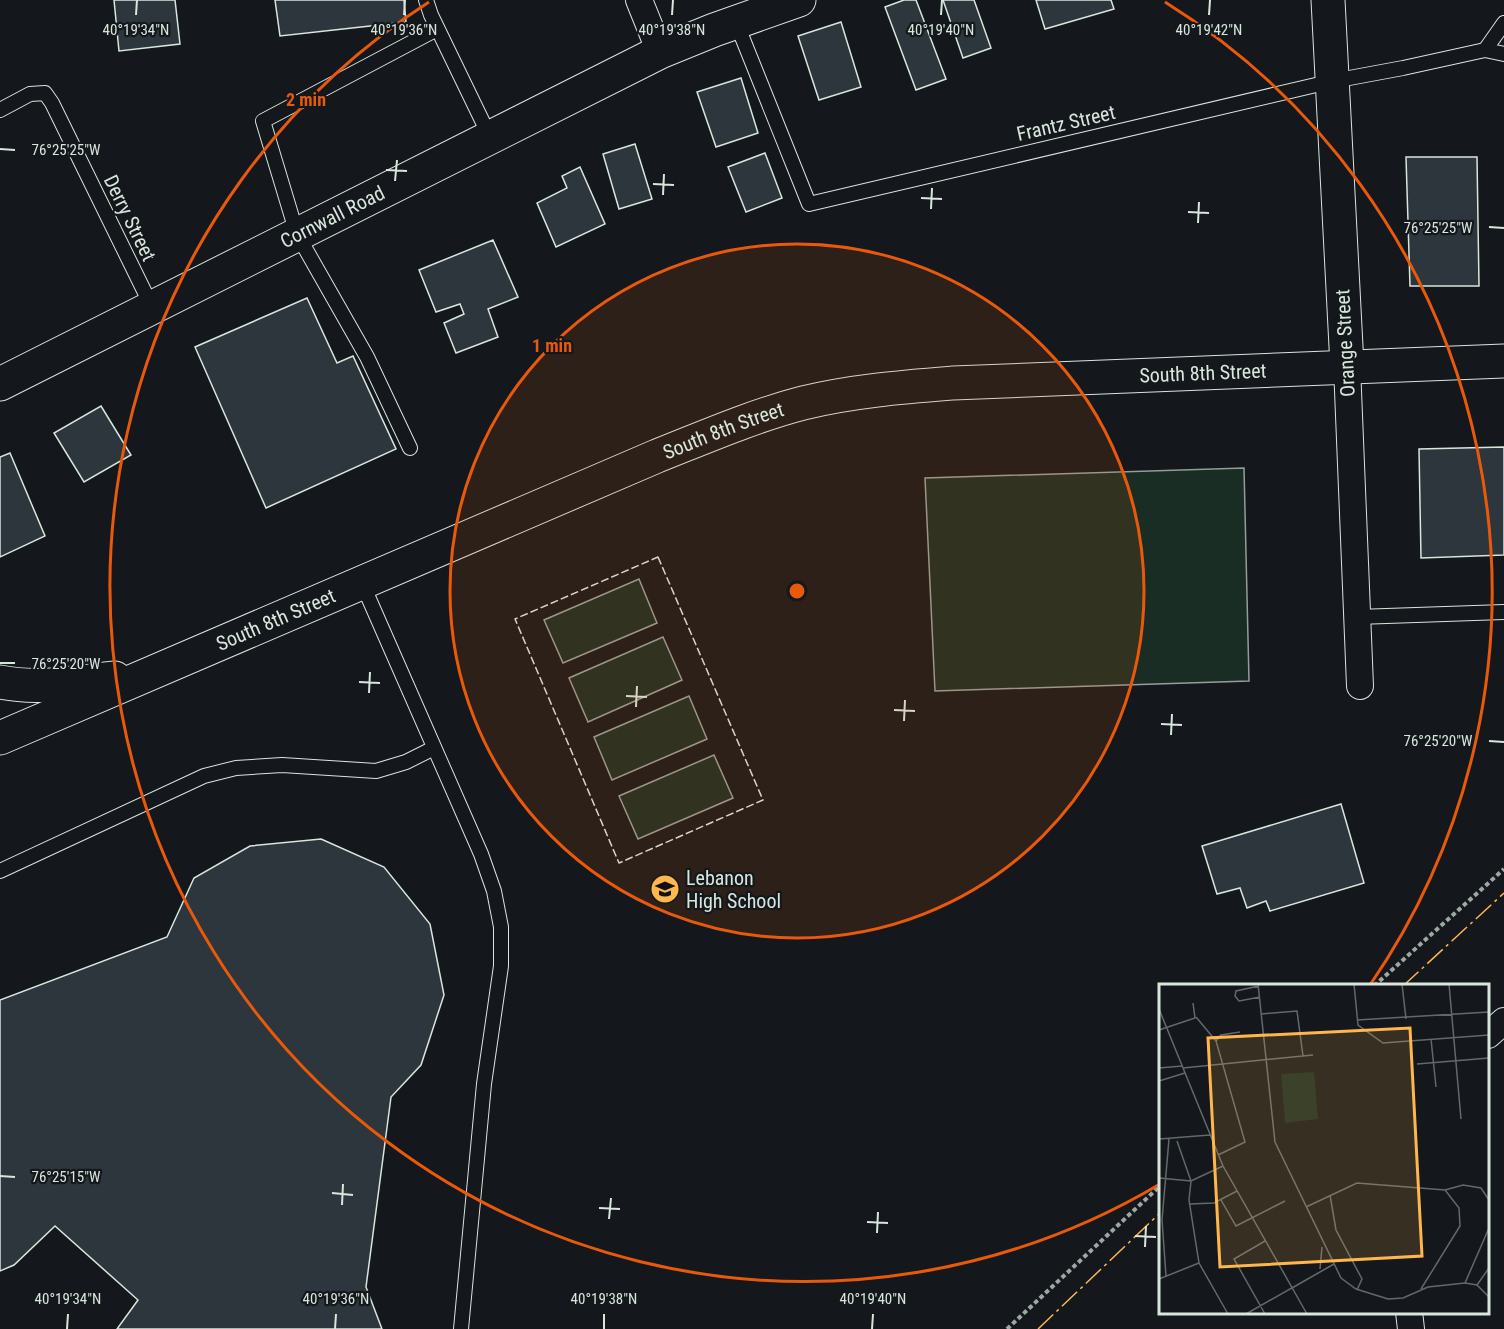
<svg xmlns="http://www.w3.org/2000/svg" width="1504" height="1329" font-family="'Roboto Condensed',sans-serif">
  <rect width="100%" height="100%" fill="#14181c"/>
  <g fill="#1a2d24" stroke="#939e99" stroke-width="1.5">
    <path d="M1244 468 1249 681 935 691 925 478Z"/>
    <path d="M639 579 657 623 563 663 544 620Z"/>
    <path d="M663 637 682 680 588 722 569 678Z"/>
    <path d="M689 696 707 739 612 780 594 737Z"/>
    <path d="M714 755 733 798 638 839 619 796Z"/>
  </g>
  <g fill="#2c363c" stroke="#d8e6dc" stroke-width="1.5">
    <path d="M114 0H175L180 44 119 51Z"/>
    <path d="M275 0H404L406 22 280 36Z"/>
    <path d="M904 0H916L946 79 916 90 885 7Z"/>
    <path d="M943 0H974L991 48 963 58Z"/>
    <path d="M1036 0H1111L1114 9 1045 29Z"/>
    <path d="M841 22 861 87 819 100 798 36Z"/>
    <path d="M741 78 758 133 716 147 697 92Z"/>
    <path d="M635 144 652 199 619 209 603 154Z"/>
    <path d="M765 153 782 198 746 212 728 167Z"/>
    <path d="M1406 157H1477L1479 286H1410Z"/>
    <path d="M580 167 605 224 556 247 537 203 567 188 562 176Z"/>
    <path d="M493 240 518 297 488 309 498 337 456 353 444 323 464 314 460 304 436 312 419 270Z"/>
    <path d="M307 298 337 363 353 356 396 449 266 508 195 347Z"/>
    <path d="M101 406 131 455 84 482 54 433Z"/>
    <path d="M1504 447V555L1421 558 1419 449Z"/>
    <path d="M10 453 45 536 0 557V457Z"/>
    <path d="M1341 804 1364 883 1270 911 1266 901 1247 908 1240 888 1217 894 1202 846Z"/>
    <path d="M321 839 384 867 430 924 444 995 421 1065 391 1097 366 1287 382 1329H117L138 1300 55 1226 14 1265 0 1271V1000L167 937 194 878 250 846Z"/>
  </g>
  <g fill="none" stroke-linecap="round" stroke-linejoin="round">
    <g stroke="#d8e6dc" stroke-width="16">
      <g id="lane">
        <path d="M426 0 431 15 490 137"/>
        <path d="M736 22 809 204 1333 81 1403 68 1485 50 1504 54"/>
        <path d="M1485 50 1504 23"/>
        <path d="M0 110 30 94 45 93 52 103 152 307"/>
        <path d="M410 448 367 357 297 234 263 121 437 29"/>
        <path d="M362 583 481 854 494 891 501 927V966L484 1084 461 1329"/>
        <path d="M1357 617 1504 612"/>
        <path d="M0 871 204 776 236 768 282 765 376 771 406 762 434 748"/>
      </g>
    </g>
    <g stroke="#d8e6dc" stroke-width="28">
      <g id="street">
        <path d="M639 0 660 52"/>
        <path d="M1347 366 1360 686"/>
        <path d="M1488 1035 1504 1021"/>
        <path d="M1409 1312 1411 1329"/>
      </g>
    </g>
    <g stroke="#d8e6dc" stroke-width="35">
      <g id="secondary">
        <path d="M1328 0 1347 366"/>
        <path id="s1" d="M0 384 660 52 714 30 799 0"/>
        <path d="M0 682C38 690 77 682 115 678"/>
        <path id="s2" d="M0 738 657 456C705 437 753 416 803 403 852 391 903 387 953 383L1504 361"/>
      </g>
    </g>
    <g stroke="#9da8a2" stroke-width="4" stroke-dasharray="4.5 3" stroke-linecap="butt">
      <path d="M1374 986 1504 869"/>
      <path d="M1007 1329 1160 1186"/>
    </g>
    <use href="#lane" stroke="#14181c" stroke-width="14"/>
    <use href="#street" stroke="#14181c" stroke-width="26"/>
    <use href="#secondary" stroke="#14181c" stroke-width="33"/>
    <path stroke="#d8e6dc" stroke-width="1.5" stroke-dasharray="8 3" stroke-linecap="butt" d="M658 557 763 800 619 863 515 619Z"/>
    <g stroke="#ffb74d" stroke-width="1.5" stroke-dasharray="21 4.5 3 4.5" stroke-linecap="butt">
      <path d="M1403 986 1504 893"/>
      <path d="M1038 1329 1160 1213"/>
    </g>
  </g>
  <path fill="none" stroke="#d8e6dc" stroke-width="2" d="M136 15 137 0M404 15 405 0M672 15 673 0M941 15 942 0M1209 15 1210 0M0 149 15 150M386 170 407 171M395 181 397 160M653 184 674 185M663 195 664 174M921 198 942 199M931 209 932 188M1188 212 1209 213M1198 223 1199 202M1489 227 1504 228M0 663H15M359 682 380 683M369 693 370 672M626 696 647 697M636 707 637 686M894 710 915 711M904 721 905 700M1161 724 1182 725M1171 735 1172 714M1489 741 1504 742M0 1176 15 1177M332 1193 353 1195M342 1205 343 1184M599 1208 620 1209M609 1219 611 1198M867 1222 888 1223M877 1233 878 1212M1135 1236 1156 1237M1145 1247 1146 1226M67 1329 68 1314M335 1329 336 1314M604 1329V1314M872 1329 873 1314"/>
  <circle cx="797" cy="591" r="347" fill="#e8590c" fill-opacity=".12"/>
  <g fill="none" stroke="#e8590c" stroke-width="3">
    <circle cx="797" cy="591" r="347"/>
    <path d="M1160 1184A695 695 0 0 1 429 2M1165 2A695 695 0 0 1 1370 985"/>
  </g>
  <defs>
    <g id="school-disc" transform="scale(1.5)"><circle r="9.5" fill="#ffb74d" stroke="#14181c"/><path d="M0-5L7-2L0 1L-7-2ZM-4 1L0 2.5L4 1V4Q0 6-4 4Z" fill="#111"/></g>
  </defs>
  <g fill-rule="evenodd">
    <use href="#school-disc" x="665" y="889"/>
  </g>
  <g text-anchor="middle" stroke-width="4.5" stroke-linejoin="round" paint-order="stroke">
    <g font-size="20" fill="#d8e6dc" stroke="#14181c">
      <text transform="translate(1066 123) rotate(-13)" y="7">Frantz Street</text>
      <text dy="7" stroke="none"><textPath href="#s1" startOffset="372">Cornwall Road</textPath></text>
      <text transform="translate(130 218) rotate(64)" y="7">Derry Street</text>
      <text transform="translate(1345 343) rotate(-93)" y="7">Orange Street</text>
      <text dy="7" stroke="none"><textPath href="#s2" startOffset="1272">South 8th Street</textPath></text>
      <text dy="7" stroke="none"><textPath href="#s2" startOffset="786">South 8th Street</textPath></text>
      <text dy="7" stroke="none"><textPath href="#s2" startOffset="300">South 8th Street</textPath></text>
    </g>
    <g font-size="20" fill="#d8e6dc" stroke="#14181c" text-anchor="start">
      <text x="686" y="885">Lebanon<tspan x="686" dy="23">High School</tspan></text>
    </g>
  </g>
  <g transform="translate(1159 984)">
    <rect width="330" height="330" fill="#14181c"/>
    <path d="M155 88 159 135 126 139 122 90Z" fill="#1a2d24"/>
    <path fill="none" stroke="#626a69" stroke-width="1.5" d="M99 0 116 158 182 294 197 305 229 315 244 314 269 303 306 299 318 301 330 313M195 0 199 41 224 59 330 51M243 0 247 35M290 0 302 135M100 2 77 7 76 12 80 17 101 13M0 25 64 182 148 330M102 30 138 27 144 72M37 33 57 57M198 36 330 28M0 46 36 34 34 19M272 55 277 103M258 80 330 74M0 84 23 82M24 84 154 71M0 97 26 89M0 155 51 151M18 157 32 197 30 216 40 279 69 330M59 171 86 158 57 57 62 51 81 48M0 194 32 197 64 182M286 206 304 201 322 204 330 216M171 211 177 246 203 295 198 306M62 216 77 242 126 217M31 220 55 219 78 207M147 223 198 199 286 206 300 224 301 242 262 305M161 285 163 263M7 292 3 236 10 155M0 295 40 279M306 299 330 244M318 301 330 284M133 304 175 280M87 330 175 280M106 330 75 275 106 257"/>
    <path fill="#ffb74d" fill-opacity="0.15" stroke="#ffb74d" stroke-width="3" d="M251 44 263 272 61 283 49 54Z"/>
    <rect width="330" height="330" fill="none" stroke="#d8e6dc" stroke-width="3"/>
  </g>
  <g font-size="15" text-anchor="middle" fill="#d8e6dc" stroke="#14181c" stroke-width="4.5" stroke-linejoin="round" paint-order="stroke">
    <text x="136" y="35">40°19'34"N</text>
    <text x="404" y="35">40°19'36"N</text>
    <text x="672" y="35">40°19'38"N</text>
    <text x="941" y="35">40°19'40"N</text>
    <text x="1209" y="35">40°19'42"N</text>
    <text x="66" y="155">76°25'25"W</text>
    <text x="1438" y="233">76°25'25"W</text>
    <text x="66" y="669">76°25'20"W</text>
    <text x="1438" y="746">76°25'20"W</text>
    <text x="66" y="1182">76°25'15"W</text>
    <text x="68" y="1304">40°19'34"N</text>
    <text x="336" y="1304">40°19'36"N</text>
    <text x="604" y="1304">40°19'38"N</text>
    <text x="873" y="1304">40°19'40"N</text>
  </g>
  <circle cx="797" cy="591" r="9" fill="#e8590c" stroke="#14181c" stroke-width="3"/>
  <g font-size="18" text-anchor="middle" font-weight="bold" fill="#e8590c" stroke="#14181c" stroke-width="4.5" stroke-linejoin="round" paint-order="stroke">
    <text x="306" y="106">2 min</text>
    <text x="552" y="352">1 min</text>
  </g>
</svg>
